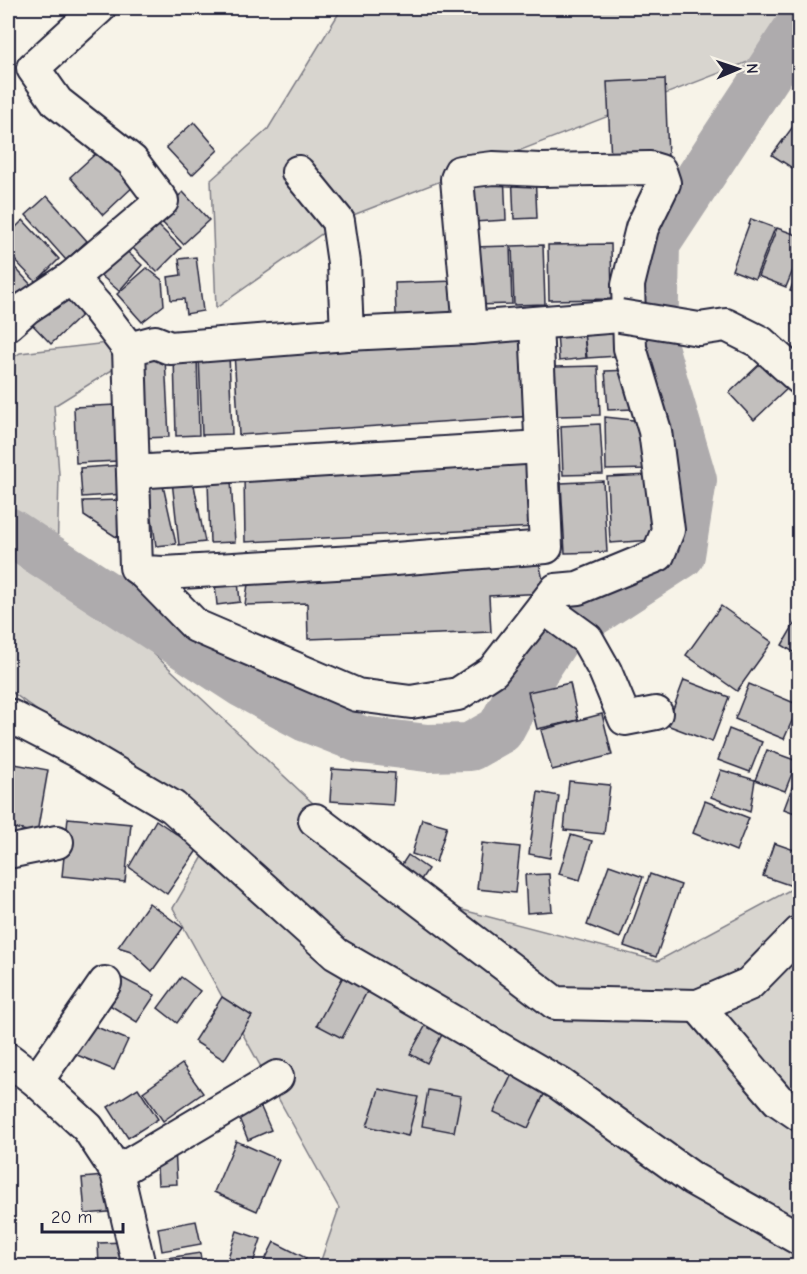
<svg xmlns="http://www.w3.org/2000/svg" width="807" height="1274" font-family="'Comic Neue',sans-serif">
  <rect width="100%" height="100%" fill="#f7f3e8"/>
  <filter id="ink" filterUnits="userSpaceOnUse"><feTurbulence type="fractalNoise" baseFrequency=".0167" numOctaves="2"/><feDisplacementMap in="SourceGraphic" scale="12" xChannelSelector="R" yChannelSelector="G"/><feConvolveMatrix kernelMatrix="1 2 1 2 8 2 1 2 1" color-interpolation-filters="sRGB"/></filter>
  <g filter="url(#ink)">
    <g fill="#d8d5cf" stroke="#7d7c85" stroke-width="1.5">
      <path d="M342 8H799V47L784 48 343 219 216 308 211 180 268 129Z"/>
      <path d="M107 343 117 367 54 406 59 474 57 563 413 897 658 961 799 885V1266H319L339 1208 173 908 212 841 8 689V361L20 353Z"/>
    </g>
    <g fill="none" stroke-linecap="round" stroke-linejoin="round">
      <path stroke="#aeabad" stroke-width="48" d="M8 531 243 684 306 718 362 740 427 748 470 747 500 730 520 693 558 635 681 555 693 480 654 347 656 244 800 25"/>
    </g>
    <g fill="#c2bfbd" stroke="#22223b" stroke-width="1.5">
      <path d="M665 79 668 157 611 160 607 82Z"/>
      <path d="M800 117V173L772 155Z"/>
      <path d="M194 122 218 150 192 175 166 147Z"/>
      <path d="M104 146 137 183 103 215 70 177Z"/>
      <path d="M504 171 506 220 474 222 472 172Z"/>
      <path d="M512 172H535L537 218 514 219Z"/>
      <path d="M183 192 209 220 183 244 157 217Z"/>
      <path d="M47 196 87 241 66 260 26 215Z"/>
      <path d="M150 217 181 248 157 272 126 241Z"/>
      <path d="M751 219 775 228 755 279 732 270Z"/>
      <path d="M23 220 59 259 36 282 8 253V235Z"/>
      <path d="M777 228 800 236V253L786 287 758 276Z"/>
      <path d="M611 244 612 299 549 300 548 245Z"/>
      <path d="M120 245 142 265 119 291 97 272Z"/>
      <path d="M543 245 545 304 514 305 512 246Z"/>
      <path d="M510 246 512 304 474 305 473 247Z"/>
      <path d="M196 257 203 311 186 314 184 299 171 300 168 277 181 275 179 259Z"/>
      <path d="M8 260 33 287 18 300 12 294 8 299Z"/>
      <path d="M800 265V294L790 291Z"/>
      <path d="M147 268 162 280 164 305 142 322 117 294Z"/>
      <path d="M456 281 457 312 396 315 395 283Z"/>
      <path d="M67 283 90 307 51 344 29 321Z"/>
      <path d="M584 330 586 358 559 361 557 332Z"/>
      <path d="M616 330 618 356 587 358 584 332Z"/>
      <path d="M528 334 534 416 239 435 234 352Z"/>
      <path d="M229 354 232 434 202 435 199 355Z"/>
      <path d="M197 355 199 435 176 436 174 356Z"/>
      <path d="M165 358 169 437 143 438 139 360Z"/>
      <path d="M764 360 789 387 754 420 729 393Z"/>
      <path d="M598 366 600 415 557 416 555 367Z"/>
      <path d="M632 370 634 409 608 410 605 371Z"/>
      <path d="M116 405 118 461 76 463 74 407Z"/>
      <path d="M605 417 642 421 647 469 606 470Z"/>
      <path d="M600 424 603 474 563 475 561 426Z"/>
      <path d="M531 455 535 527 245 542 244 474Z"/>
      <path d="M122 465 124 494 82 497 80 468Z"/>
      <path d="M650 475 654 540 610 543 607 477Z"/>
      <path d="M193 480 205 542 179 545 172 481Z"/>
      <path d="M208 480 231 481 235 542 210 543Z"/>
      <path d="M162 481 176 544 156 546 147 483Z"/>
      <path d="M603 481 607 552 565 553 561 483Z"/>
      <path d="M124 500 127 544 84 516 83 501Z"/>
      <path d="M538 558 546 593 489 596 491 632 308 639 307 603 245 605 249 577Z"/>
      <path d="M237 570 240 602 217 605 214 573Z"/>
      <path d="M721 606 772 642 737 691 686 655Z"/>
      <path d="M799 616H800V656L782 645Z"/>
      <path d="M684 680 729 697 712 742 667 725Z"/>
      <path d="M570 683 578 720 537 729 528 692Z"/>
      <path d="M749 684 799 705 784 739 735 719Z"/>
      <path d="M602 714 612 755 552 770 541 730Z"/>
      <path d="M729 729 762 742 750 772 718 760Z"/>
      <path d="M767 750 797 761 785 791 755 780Z"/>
      <path d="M9 763 48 770 37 833 8 827Z"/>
      <path d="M332 769 395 773 393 805 330 801Z"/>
      <path d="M799 769H800V815L784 809Z"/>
      <path d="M721 770 755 780 750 812 711 797Z"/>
      <path d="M569 781 610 785 604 834 564 830Z"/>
      <path d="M538 792 559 796 550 858 529 854Z"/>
      <path d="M705 801 749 818 736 851 693 833Z"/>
      <path d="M68 818 131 824 125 882 62 876Z"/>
      <path d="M422 819 447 826 436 862 412 854Z"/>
      <path d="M156 820 198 849 167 894 129 867Z"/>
      <path d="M571 835 592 841 580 880 559 874Z"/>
      <path d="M482 843 520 847 515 893 477 889Z"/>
      <path d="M774 843 800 852 798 888 763 876Z"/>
      <path d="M408 855 428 869 415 889 395 875Z"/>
      <path d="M609 865 643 877 620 938 587 925Z"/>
      <path d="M549 874 552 911 527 913 525 875Z"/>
      <path d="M650 874 681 885 656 957 624 946Z"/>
      <path d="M149 903 183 928 152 971 131 951 118 947Z"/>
      <path d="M345 973 370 986 342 1038 317 1025Z"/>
      <path d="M116 975 155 995 137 1022 100 999Z"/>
      <path d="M181 977 200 991 177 1023 158 1008Z"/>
      <path d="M222 997 252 1016 224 1060 194 1041Z"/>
      <path d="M432 1014 448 1023 427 1063 410 1054Z"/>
      <path d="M82 1021 128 1040 114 1070 72 1053Z"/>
      <path d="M182 1064 203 1093 163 1121 143 1092Z"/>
      <path d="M513 1072 547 1088 528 1128 494 1112Z"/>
      <path d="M138 1088 158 1119 128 1138 108 1107Z"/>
      <path d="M379 1089 418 1097 408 1136 367 1126Z"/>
      <path d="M428 1090 461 1096 454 1132 422 1126Z"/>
      <path d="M259 1103 271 1130 248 1140 237 1113Z"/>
      <path d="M236 1141 279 1160 257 1211 214 1192Z"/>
      <path d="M175 1148 177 1184 158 1185 156 1149Z"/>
      <path d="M115 1175 119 1211 85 1214 82 1178Z"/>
      <path d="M196 1221 201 1244 162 1251 158 1228Z"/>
      <path d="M237 1231 261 1239 252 1266H225Z"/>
      <path d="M126 1242 127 1266H99L98 1243Z"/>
      <path d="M274 1242 306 1258 302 1266H262Z"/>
      <path d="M200 1253 202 1266H155L154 1260Z"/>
    </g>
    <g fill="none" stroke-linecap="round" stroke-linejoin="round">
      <g stroke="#22223b" stroke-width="36">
        <g id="street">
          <path d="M298 172 338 221 344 263 347 334 470 328 620 316"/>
          <path d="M71 278 97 307 129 349"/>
          <path d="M8 324 26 308 71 278 162 201 132 161 57 102 33 68 99 8"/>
          <path d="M699 329 726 325 760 342 800 378"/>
          <path d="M347 334 170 348 155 342 129 349 136 567 143 572 164 573 370 561 546 547 536 323"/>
          <path d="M133 472 541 447"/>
          <path d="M143 572 196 626 357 695 411 702 458 694 493 671 556 590 578 588 658 555 668 530 655 431 630 348 628 285 642 228 664 183 660 171 650 168 541 170 493 168 460 172 457 179 470 328"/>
          <path d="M543 607 587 639 605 671 625 719 656 713"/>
          <path d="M8 715 76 750 173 807 336 954 560 1084 693 1179 800 1239"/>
          <path d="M315 820 555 1003 698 1006 749 984 800 932"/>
          <path d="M8 852 57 842"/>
          <path d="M698 1006 778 1100 800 1115"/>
          <path d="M8 1059 37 1081 88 1128 117 1172 139 1266"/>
          <path d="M37 1081 105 983"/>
          <path d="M117 1172 277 1077"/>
        </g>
      </g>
      <use href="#street" stroke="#f7f3e8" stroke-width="32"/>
      <g stroke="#22223b" stroke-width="36" stroke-linecap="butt">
        <path id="street-bridge" d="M620 316 699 329"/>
      </g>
      <use href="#street-bridge" stroke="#f7f3e8" stroke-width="32"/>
    </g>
  </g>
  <rect width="807" height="1274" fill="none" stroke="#f7f3e8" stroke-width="30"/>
  <rect x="15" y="15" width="777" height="1244" fill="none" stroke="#22223b" stroke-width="2" filter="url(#ink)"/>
  <g transform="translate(738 69) rotate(88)" stroke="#f7f3e8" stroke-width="4.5" paint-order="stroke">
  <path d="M0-4.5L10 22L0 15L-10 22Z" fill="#22223b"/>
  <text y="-9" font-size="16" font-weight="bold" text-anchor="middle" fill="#22223b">N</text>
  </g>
  <path d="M42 1223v9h81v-9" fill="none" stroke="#22223b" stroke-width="3"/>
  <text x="51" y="1223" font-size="18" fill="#22223b" stroke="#f7f3e8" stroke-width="4.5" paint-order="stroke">20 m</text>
</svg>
